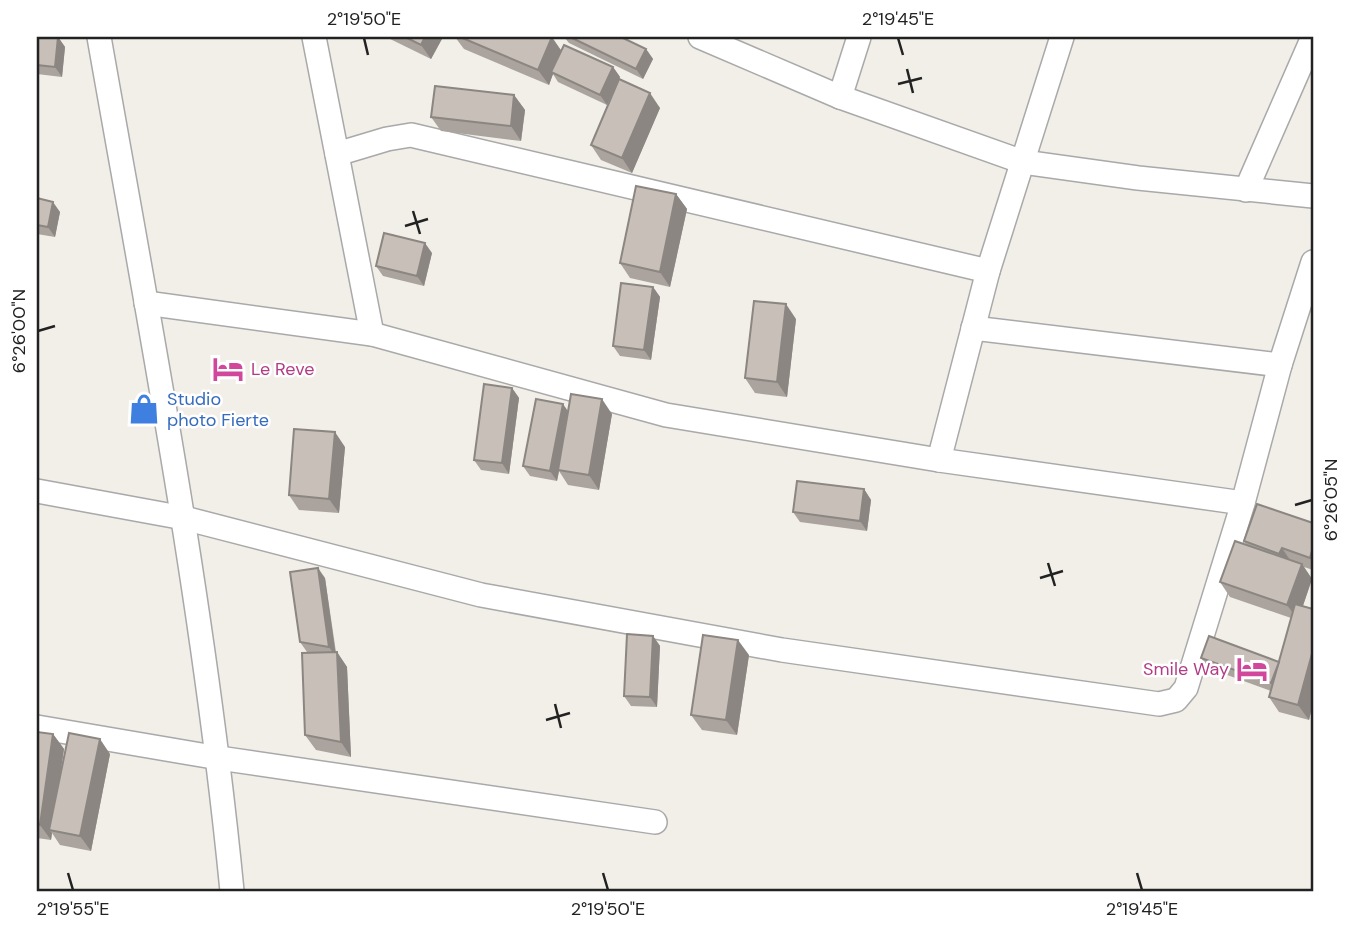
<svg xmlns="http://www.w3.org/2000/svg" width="1350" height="928" font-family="'DM Sans',sans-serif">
  <rect width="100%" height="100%" fill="#f2efe9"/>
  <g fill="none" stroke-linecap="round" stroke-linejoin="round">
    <g stroke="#a9a9a9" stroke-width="26">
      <g id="minor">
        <path d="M99 37C149 321 204 604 232 891"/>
        <path d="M314 37 372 334"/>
        <path d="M700 37 840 97 1023 162 1138 178 1313 196"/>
        <path d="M840 97 859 37"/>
        <path d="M337 154 387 139 411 135 988 271"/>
        <path d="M1246 190 1313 37"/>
        <path d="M146 303 372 334 666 415 939 460 1243 503"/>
        <path d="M973 328 1280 365"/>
        <path d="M939 460 988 271 1062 37"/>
        <path d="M37 491 184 518 481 595 782 650 1159 704 1176 700 1186 688 1243 503 1280 365 1313 262"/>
        <path d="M37 727 219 758 655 822"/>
      </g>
    </g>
    <use href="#minor" stroke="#fff" stroke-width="23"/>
  </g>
  <g fill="#aba49e">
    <path d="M37 37H58L65 47 62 77 37 74Z"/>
    <path d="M386 37H443L431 59Z"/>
    <path d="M455 37H551L561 50 613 67 620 77 619 79 660 108 632 173 601 160 591 145 616 85 607 105 558 82 553 74 549 85 464 49Z"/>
    <path d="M564 37H621L646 49 653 59 643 79 569 43Z"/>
    <path d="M514 95 525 110 521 141 441 131 431 117Z"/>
    <path d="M676 194 687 209 670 287 630 278 620 263Z"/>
    <path d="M37 198 60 212 55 237 37 234Z"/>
    <path d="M432 253 424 286 383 276 376 266Z"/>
    <path d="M653 287 660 297 651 360 620 356 613 346Z"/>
    <path d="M796 319 787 397 755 393 745 378Z"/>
    <path d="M512 388 519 398 509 474 481 470 474 460Z"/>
    <path d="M568 411 612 414 599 490 568 485 559 471 557 481 530 476 523 466Z"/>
    <path d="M345 447 339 513 299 510 289 495Z"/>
    <path d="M864 489 871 500 867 531 800 522 793 512Z"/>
    <path d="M1313 523V570L1304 567 1312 579 1303 606 1313 609V703L1309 720 1279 712 1269 697 1271 691 1208 668 1201 658 1279 662 1291 618 1230 597 1220 582 1246 545 1244 541Z"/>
    <path d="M325 578 336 652H337L347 667 351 757 316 750 305 735 310 653 307 652 300 642Z"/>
    <path d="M653 636 660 646 657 707 631 706 624 696Z"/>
    <path d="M749 655 737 735 702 730 691 715Z"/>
    <path d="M37 732 53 734 64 749 59 783 110 754 91 851 60 845 52 833 51 840 37 838Z"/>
  </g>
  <g fill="#8b8681">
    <path d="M58 37 65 47 62 77 55 67Z"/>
    <path d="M425 37H443L431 59 421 45Z"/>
    <path d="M552 37 562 52 551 72 553 74 549 85 538 70Z"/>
    <path d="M646 49 653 59 643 79 636 69Z"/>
    <path d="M613 67 620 77 607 105 600 95Z"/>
    <path d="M650 93 660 108 632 173 622 158Z"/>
    <path d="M514 95 525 110 521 141 511 126Z"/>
    <path d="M676 194 687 209 670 287 660 272Z"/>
    <path d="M53 202 60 212 55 237 48 227Z"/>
    <path d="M425 243 432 253 424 286 417 276Z"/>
    <path d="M653 287 660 297 651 360 644 350Z"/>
    <path d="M786 304 796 319 787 397 777 382Z"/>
    <path d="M512 388 519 398 509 474 502 463Z"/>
    <path d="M602 399 612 414 599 490 589 475Z"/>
    <path d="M563 404 570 414 557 481 550 471Z"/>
    <path d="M335 432 345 447 339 513 329 499Z"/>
    <path d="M864 489 871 500 867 531 860 521Z"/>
    <path d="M1313 547V563L1310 558Z"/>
    <path d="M1282 548 1292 563 1290 569 1279 554Z"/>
    <path d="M1302 564 1312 579 1298 620 1287 605Z"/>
    <path d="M318 568 325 578 336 657 329 647Z"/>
    <path d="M653 636 660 646 657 707 650 697Z"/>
    <path d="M738 640 749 655 737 735 726 720Z"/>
    <path d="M1313 650V703L1309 720 1298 705Z"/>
    <path d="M337 652 347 667 351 757 341 742Z"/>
    <path d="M53 734 64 749 52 830H49L52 833 51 840 40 825Z"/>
    <path d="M100 739 110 754 91 851 80 836Z"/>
  </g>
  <g fill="#c7bfb8" stroke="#8b8681" stroke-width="2">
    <path d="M37 37H58L55 67 37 65Z"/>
    <path d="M405 37H425L421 45Z"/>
    <path d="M460 37H552L538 70Z"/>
    <path d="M570 37H621L646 49 636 69Z"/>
    <path d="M564 45 613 67 600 95 551 72Z"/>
    <path d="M619 79 650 93 622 158 591 145Z"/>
    <path d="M435 86 514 95 511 126 431 117Z"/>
    <path d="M636 186 676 194 660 272 620 263Z"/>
    <path d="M37 198 53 202 48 227 37 225Z"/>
    <path d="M384 233 425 243 417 276 376 266Z"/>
    <path d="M621 283 653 287 644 350 613 346Z"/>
    <path d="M754 301 786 304 777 382 745 378Z"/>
    <path d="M484 384 512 388 502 463 474 460Z"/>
    <path d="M571 394 602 399 589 475 558 470Z"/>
    <path d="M536 399 563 404 550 471 523 466Z"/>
    <path d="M294 429 335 432 329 499 289 495Z"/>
    <path d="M797 481 864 489 860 521 793 512Z"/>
    <path d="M1257 504 1313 523V547L1310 558 1282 548 1279 554 1244 541Z"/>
    <path d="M1235 541 1302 564 1287 605 1220 582Z"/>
    <path d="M318 568 329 647 300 642 290 572Z"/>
    <path d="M1295 604 1313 609V650L1298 705 1269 697Z"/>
    <path d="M627 634 653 636 650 697 624 696Z"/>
    <path d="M703 635 738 640 726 720 691 715Z"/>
    <path d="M1209 636 1279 662 1271 683 1201 658Z"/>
    <path d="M337 652 341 742 305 735 302 653Z"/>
    <path d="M37 732 53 734 40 825 37 824Z"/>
    <path d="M69 733 100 739 80 836 49 830Z"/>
  </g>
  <path fill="none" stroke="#222" stroke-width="2.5" d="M364 38 368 55M898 38 903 55M907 69 913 93M898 84 922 78M413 211 420 234M405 226 428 219M38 331 55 326M1295 505 1312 500M1048 563 1055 586M1040 578 1063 571M555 704 561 728M546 720 570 713M68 873 73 890M603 873 608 890M1137 873 1142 890"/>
  <defs>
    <g id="hotel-bare" transform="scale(2.415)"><path d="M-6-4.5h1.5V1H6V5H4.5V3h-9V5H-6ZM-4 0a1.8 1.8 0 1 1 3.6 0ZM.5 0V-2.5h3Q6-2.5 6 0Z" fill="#d1479c" stroke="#fff" stroke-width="2.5" paint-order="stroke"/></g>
    <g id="shop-bare" transform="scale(2.415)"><path d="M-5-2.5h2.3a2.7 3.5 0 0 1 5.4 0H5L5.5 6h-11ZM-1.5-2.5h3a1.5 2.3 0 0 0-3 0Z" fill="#3f7fe0" stroke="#fff" stroke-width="2.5" paint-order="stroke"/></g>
  </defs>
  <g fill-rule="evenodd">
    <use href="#hotel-bare" x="228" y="369"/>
    <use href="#shop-bare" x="144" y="409"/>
    <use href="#hotel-bare" x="1252" y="669"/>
  </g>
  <g text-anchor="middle" stroke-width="5" stroke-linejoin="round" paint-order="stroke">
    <g font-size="18" fill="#b23c85" stroke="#fff" text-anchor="start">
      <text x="251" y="375">Le Reve</text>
      <text x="1229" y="675" text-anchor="end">Smile Way</text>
    </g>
    <g font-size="18" fill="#366cbe" stroke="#fff" text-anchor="start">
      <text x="167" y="405">Studio<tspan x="167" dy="21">photo Fierte</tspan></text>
    </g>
  </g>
  <rect width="1350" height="928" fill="none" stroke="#ffffff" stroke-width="77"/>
  <rect x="38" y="38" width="1274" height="852" fill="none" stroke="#222" stroke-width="2.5"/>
  <g font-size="18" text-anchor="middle" fill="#222">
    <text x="364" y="25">2°19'50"E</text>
    <text x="898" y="25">2°19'45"E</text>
    <text transform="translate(19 331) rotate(-90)" y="6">6°26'00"N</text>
    <text transform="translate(1331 500) rotate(-90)" y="6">6°26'05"N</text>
    <text x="73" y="915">2°19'55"E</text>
    <text x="608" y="915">2°19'50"E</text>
    <text x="1142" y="915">2°19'45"E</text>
  </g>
</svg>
